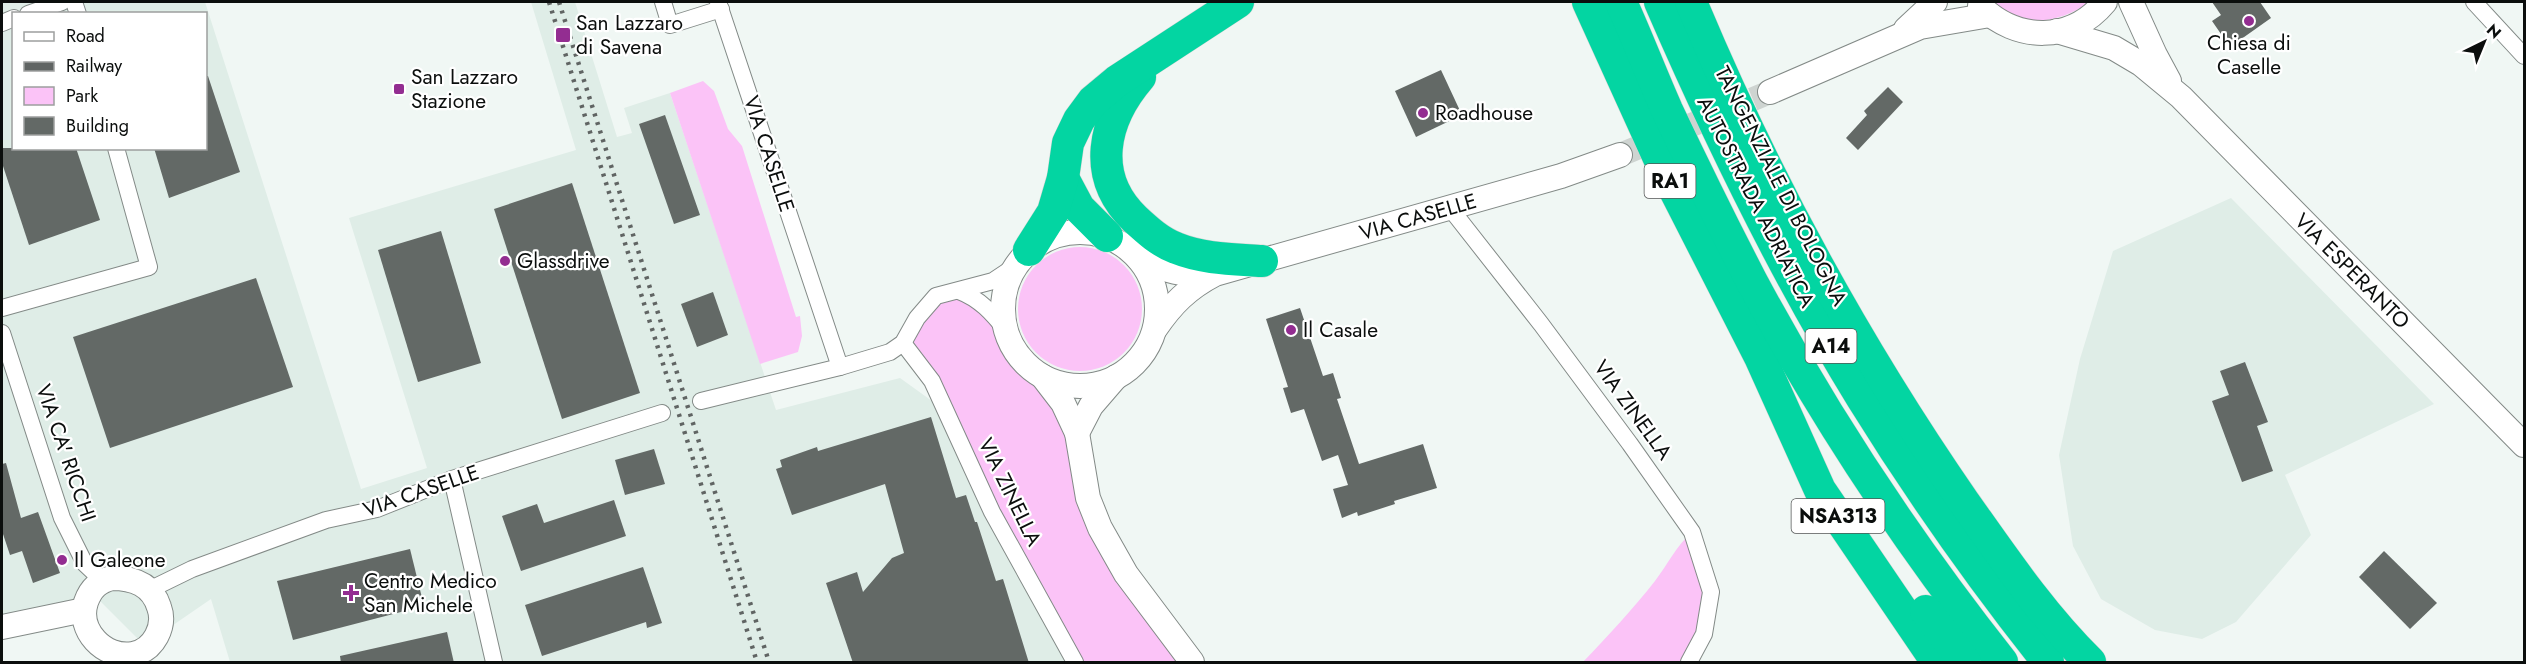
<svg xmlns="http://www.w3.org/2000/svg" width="2526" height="664" font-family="Jost,sans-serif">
  <rect width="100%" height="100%" fill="#f0f7f4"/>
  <g fill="#dfede7" fill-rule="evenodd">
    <path d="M2 2H205L361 489 427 468 349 218 576 150 531 2H575L617 137 632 133 624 108 670 93 776 410 900 378 932 401 1084 662H230L211 599 163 632 146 647 96 597 2 619ZM14 14H206V148H14Z"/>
    <path d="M2231 198 2434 404 2285 475 2311 535 2236 622 2202 639 2155 630 2101 599 2073 546 2059 455 2080 359 2113 251Z"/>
  </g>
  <g fill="#fbc3f7">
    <path d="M1992 2H2089C2061 23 2020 30 1992 2Z"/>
    <path d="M703 81 714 91 728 129 742 146 796 317 800 316 802 336 798 352 760 364 670 93Z"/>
    <circle cx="1080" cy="309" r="62"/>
    <path d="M959 291 1006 330 1014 350 1030 368 1043 377 1063 403 1088 498 1192 662H1075L903 343 917 318Z"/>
    <path d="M1692 532 1711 592 1689 662H1583C1608 636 1633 609 1655 581 1668 564 1676 546 1692 532Z"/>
  </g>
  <g fill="#636966">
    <path d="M2212 2H2260L2271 18 2230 47 2212 21 2221 15Z"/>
    <path d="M1441 70 1462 115 1416 137 1395 91Z"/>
    <path d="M206 76H208L240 172 169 198 154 148H206Z"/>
    <path d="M1888 87 1903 102 1858 150 1846 138 1867 115 1864 111Z"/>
    <path d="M665 115 700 215 674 224 639 124Z"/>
    <path d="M2 148H76L100 220 29 245 2 163Z"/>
    <path d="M572 183 640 393 562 419 494 209Z"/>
    <path d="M441 231 481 363 418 382 378 250Z"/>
    <path d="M256 278 293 387 110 448 73 337Z"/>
    <path d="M713 292 728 335 697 347 681 304Z"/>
    <path d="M1300 308 1323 376 1333 373 1341 398 1337 399 1359 464 1423 444 1437 488 1394 501 1395 504 1358 516 1357 512 1342 518 1333 489 1348 485 1338 455 1322 461 1304 409 1291 413 1283 388 1288 387 1266 319Z"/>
    <path d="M2245 362 2268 422 2257 426 2273 471 2242 482 2212 401 2229 395 2220 371Z"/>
    <path d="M931 417 956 498 966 495 975 522H977L996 581 1003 579 1029 663H853L826 583 857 572 863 592 892 558 904 553 885 484 792 515 776 469 782 467 780 460 817 447 818 451Z"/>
    <path d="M654 449 665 484 625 495 615 460Z"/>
    <path d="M6 463 21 518 38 512 60 573 33 583 22 551 10 555 2 531V464Z"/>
    <path d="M614 500 626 536 521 571 502 516 537 504 544 523Z"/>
    <path d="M410 549 424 606 293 640 277 581Z"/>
    <path d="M2384 551 2437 603 2410 629 2359 577Z"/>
    <path d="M643 567 662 623 647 628 646 622 542 656 525 605Z"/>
    <path d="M447 632 454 663H341L340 656Z"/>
  </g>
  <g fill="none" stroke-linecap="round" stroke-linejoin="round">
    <path stroke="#ced4d1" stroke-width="24" stroke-dasharray="24 12" stroke-linecap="butt" d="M1620 155 1770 92"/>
    <g stroke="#838a87" stroke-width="18">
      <g id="street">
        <path d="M74 2 78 14"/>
        <path d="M663 2 670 25 721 9"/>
        <path d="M718 2 840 367"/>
        <path d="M2474 2 2524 56"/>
        <path d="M28 14 62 2"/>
        <path d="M2 23 14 18"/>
        <path d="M1450 208 1541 324 1630 444 1692 532 1711 592 1704 634 1689 662"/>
        <path d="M959 291C980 299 992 313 1006 330"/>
        <path d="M2 308 149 267 116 148"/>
        <path d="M2 333 62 518 85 564 102 580"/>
        <path d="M903 343 932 381 992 512 1075 662"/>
        <path d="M701 401 840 367 890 352 903 343 917 318 936 296 993 281 1014 267"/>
        <path d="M452 479 494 662"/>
        <path d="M151 589 192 569 326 520 377 509 452 479 662 413"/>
      </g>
    </g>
    <g stroke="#838a87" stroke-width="26">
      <g id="secondary">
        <path d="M2131 2 2155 55 2169 81"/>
        <path d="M1980 6C2017 42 2071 43 2105 2"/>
        <path d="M1906 29 1935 2"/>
        <path d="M2057 31 2114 48 2141 64 2181 97 2524 445"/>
        <path d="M1770 92 1920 27 1990 15"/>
        <circle cx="1080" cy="309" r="77"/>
        <path d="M1139 259C1166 271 1183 276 1213 274"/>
        <path d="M1155 329C1172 304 1188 288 1215 274L1561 176 1620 155"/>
        <path d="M1043 377 1063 403 1077 433 1088 498 1100 528 1126 574 1192 662"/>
        <path d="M1077 433 1091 406 1116 377"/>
        <path d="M112 578C134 578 152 585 159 607 166 626 154 650 133 654 104 659 77 630 86 602 91 588 99 581 112 578Z"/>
        <path d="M2 627 84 610"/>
      </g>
    </g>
    <g stroke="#d3d4d3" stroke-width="33">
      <g id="highway">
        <path d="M1588 2 1662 165 1760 357 1820 490 1937 662"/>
        <path d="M1621 2C1637 37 1651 74 1667 110 1694 167 1722 224 1751 280 1823 415 1908 543 2002 662"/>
        <path d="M1660 2C1719 138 1784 272 1862 398 1919 490 1981 578 2048 662"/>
        <path d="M1691 2C1764 177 1856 346 1964 502 2003 557 2042 615 2090 662"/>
        <path d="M1140 77C1103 120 1090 176 1135 219 1148 231 1160 242 1176 248 1203 259 1233 259 1262 261"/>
        <path d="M1063 178 1079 208 1107 236"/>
        <path d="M1029 250 1053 212 1063 178 1068 143 1079 120 1093 101 1117 81 1238 2"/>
        <path d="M1926 611 1965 662"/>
      </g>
    </g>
    <use href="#street" stroke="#fff" stroke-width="16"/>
    <use href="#secondary" stroke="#fff" stroke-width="24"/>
    <use href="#highway" stroke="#03d5a2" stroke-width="32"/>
    <g stroke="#606463" stroke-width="4.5" stroke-dasharray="3 6" stroke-linecap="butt">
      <path d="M549 2 757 662"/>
      <path d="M559 2 769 662"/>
    </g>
  </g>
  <g fill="#932d91" stroke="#fff" stroke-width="2">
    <circle cx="2249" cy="21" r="6"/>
    <rect x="555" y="27" width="16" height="16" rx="3"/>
    <rect x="393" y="83" width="12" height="12" rx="3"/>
    <circle cx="1423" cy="113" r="6"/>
    <circle cx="505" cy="261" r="6"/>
    <circle cx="1291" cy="330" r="6"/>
    <circle cx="62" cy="560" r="6"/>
    <path d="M348 584h6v6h6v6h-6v6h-6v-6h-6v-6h6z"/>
  </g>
  <g text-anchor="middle" stroke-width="4.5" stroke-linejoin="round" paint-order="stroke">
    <g fill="#fff" stroke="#545656" stroke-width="1.5">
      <rect x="1644.5" y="164" width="51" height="34" rx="4.5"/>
      <rect x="1805.5" y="329" width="51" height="34" rx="4.5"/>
      <rect x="1791.5" y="499" width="93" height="34" rx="4.5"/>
    </g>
    <g font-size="20" font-weight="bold" fill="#0b0e0d">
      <text x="1670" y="188">RA1</text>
      <text x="1831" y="353">A14</text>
      <text x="1838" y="523">NSA313</text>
    </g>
    <g font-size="21" fill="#0b0e0d" stroke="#fff" text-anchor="start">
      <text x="576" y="30">San Lazzaro<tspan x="576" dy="24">di Savena</tspan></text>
      <text x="2249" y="50" text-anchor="middle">Chiesa di<tspan x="2249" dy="24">Caselle</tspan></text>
      <text x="411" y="84">San Lazzaro<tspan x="411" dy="24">Stazione</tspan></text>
      <text x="1435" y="120">Roadhouse</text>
      <text x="517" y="268">Glassdrive</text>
      <text x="1303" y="337">Il Casale</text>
      <text x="74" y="567">Il Galeone</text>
      <text x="364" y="588">Centro Medico<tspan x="364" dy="24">San Michele</tspan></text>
    </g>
    <g font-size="21" fill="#0b0e0d" stroke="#fff">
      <text transform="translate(769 154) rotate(72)" y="7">VIA CASELLE</text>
      <text transform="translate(1781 186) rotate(63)" y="7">TANGENZIALE DI BOLOGNA</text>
      <text transform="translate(1756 202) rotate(63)" y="7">AUTOSTRADA ADRIATICA</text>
      <text transform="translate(1418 217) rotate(-16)" y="7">VIA CASELLE</text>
      <text transform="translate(2352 271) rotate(45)" y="7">VIA ESPERANTO</text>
      <text transform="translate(1633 410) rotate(54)" y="7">VIA ZINELLA</text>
      <text transform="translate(66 453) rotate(71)" y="7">VIA CA' RICCHI</text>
      <text transform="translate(421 491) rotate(-19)" y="7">VIA CASELLE</text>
      <text transform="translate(1010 492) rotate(64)" y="7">VIA ZINELLA</text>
    </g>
  </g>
  <rect width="2526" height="664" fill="none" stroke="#0b0e0d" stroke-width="6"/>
  <rect x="12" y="12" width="195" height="138" fill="#ffffff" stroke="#9d9f9e" stroke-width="1.5"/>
  <rect x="24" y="32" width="30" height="9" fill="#ffffff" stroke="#9d9f9e" stroke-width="1.5"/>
  <text x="66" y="42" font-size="18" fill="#0b0e0d">Road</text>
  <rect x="24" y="62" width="30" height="9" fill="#606463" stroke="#9d9f9e" stroke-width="1.5"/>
  <text x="66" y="72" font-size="18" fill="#0b0e0d">Railway</text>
  <rect x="24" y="87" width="30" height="18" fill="#fbc3f7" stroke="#9d9f9e" stroke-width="1.5"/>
  <text x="66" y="102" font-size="18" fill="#0b0e0d">Park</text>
  <rect x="24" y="117" width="30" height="18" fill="#636966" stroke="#9d9f9e" stroke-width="1.5"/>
  <text x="66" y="132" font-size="18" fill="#0b0e0d">Building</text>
  <g transform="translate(2484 42) rotate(43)" stroke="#ffffff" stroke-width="4.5" paint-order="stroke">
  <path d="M0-4.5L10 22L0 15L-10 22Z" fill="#0b0e0d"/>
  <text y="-9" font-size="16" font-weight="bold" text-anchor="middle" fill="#0b0e0d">N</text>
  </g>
</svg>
